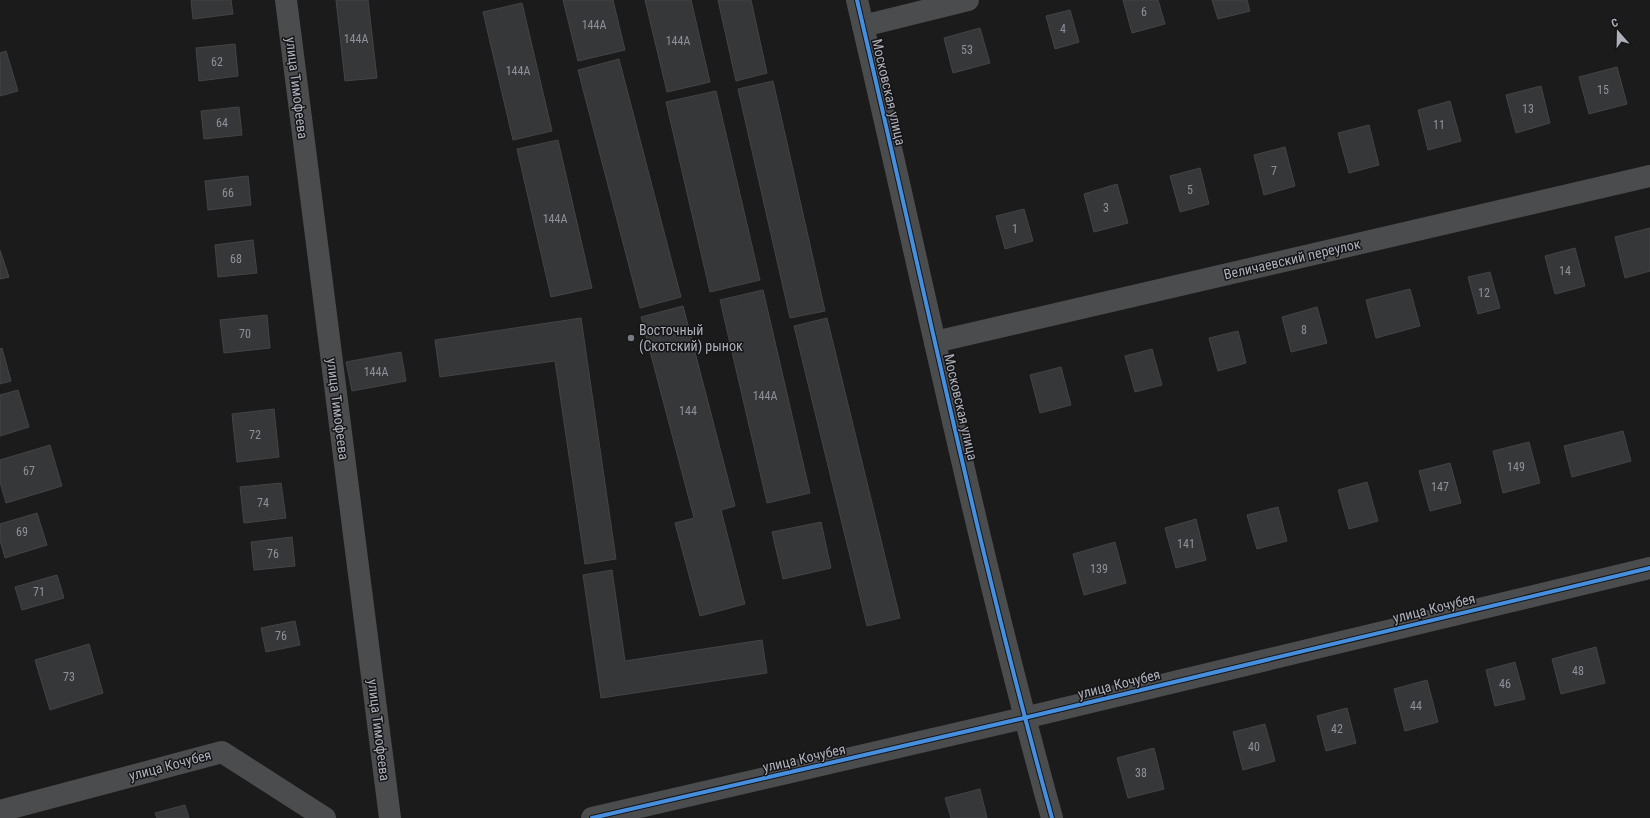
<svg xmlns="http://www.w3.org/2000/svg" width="1650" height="818" font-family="'Roboto Condensed',sans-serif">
  <rect width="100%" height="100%" fill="#1b1b1b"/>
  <g fill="#363739" stroke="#434447">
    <path d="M191 0H231L233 14 193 19Z"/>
    <path d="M336 0H368L377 78 345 81Z"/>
    <path d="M563 0H613L625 50 578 61Z"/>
    <path d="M645 0H691L710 82 667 92Z"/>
    <path d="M718 0H751L767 73 736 81Z"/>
    <path d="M1123 0H1158L1165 24 1132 33Z"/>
    <path d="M1212 0H1247L1250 11 1218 19Z"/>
    <path d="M522 3 552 131 513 140 483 12Z"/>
    <path d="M1070 10 1079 42 1055 49 1046 16Z"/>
    <path d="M980 28 990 63 953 73 944 38Z"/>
    <path d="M235 44 238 76 199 81 196 48Z"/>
    <path d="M6 51 18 91 0 96V53Z"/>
    <path d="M619 59 681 297 640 308 578 70Z"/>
    <path d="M1617 67 1627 104 1589 114 1579 77Z"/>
    <path d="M773 81 825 311 790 318 738 89Z"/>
    <path d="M1541 86 1550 123 1516 133 1506 95Z"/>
    <path d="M716 91 760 280 710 292 666 102Z"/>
    <path d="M1450 101 1461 141 1428 150 1418 110Z"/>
    <path d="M239 107 242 135 204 139 201 111Z"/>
    <path d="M1369 125 1379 165 1349 173 1338 133Z"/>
    <path d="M558 140 592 288 551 297 517 149Z"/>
    <path d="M1285 147 1295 186 1264 195 1254 155Z"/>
    <path d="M1200 168 1209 204 1180 212 1170 176Z"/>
    <path d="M248 176 251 205 208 210 205 181Z"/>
    <path d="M1117 184 1128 223 1094 232 1084 194Z"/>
    <path d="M1024 209 1033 241 1005 249 996 216Z"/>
    <path d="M1650 228V271L1625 278 1615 237Z"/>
    <path d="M253 240 257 273 218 277 215 245Z"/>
    <path d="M1575 248 1585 286 1555 294 1545 256Z"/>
    <path d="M0 250 9 277 0 279Z"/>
    <path d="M1490 272 1500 308 1478 314 1468 277Z"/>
    <path d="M1410 289 1420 326 1376 338 1366 300Z"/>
    <path d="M763 290 810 493 767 503 720 300Z"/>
    <path d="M683 306 735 506 721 510 745 604 700 616 675 523 694 518 641 317Z"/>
    <path d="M1317 307 1327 343 1291 352 1282 317Z"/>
    <path d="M267 315 270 348 224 353 220 320Z"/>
    <path d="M581 318 616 559 585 564 555 361 440 377 435 340Z"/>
    <path d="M827 318 900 618 867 626 794 326Z"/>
    <path d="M1238 331 1246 363 1218 371 1209 338Z"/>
    <path d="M2 348 11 381 0 384V349Z"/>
    <path d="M1152 349 1162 385 1135 392 1125 356Z"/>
    <path d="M401 352 406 381 352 391 346 362Z"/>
    <path d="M1061 367 1071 405 1040 413 1030 375Z"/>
    <path d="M18 390 29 427 0 436V395Z"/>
    <path d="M274 409 279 457 237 462 232 414Z"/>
    <path d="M1623 431 1631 461 1572 477 1564 446Z"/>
    <path d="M1529 442 1540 483 1503 493 1493 451Z"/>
    <path d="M50 445 62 486 6 503 0 482V460Z"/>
    <path d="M1450 463 1461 503 1430 511 1419 471Z"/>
    <path d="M1367 482 1378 521 1349 529 1338 490Z"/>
    <path d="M281 483 286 518 244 523 240 487Z"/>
    <path d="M1278 507 1287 541 1257 549 1247 515Z"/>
    <path d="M37 513 47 545 5 558 0 540V524Z"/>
    <path d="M1196 519 1206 560 1176 568 1165 528Z"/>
    <path d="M821 522 831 568 783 579 772 532Z"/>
    <path d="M292 537 295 566 254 570 251 542Z"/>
    <path d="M1115 542 1126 583 1084 595 1073 554Z"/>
    <path d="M612 570 625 661 762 640 767 673 601 698 583 575Z"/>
    <path d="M57 575 64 598 22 610 15 587Z"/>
    <path d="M295 621 300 645 266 652 261 628Z"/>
    <path d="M89 644 103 693 50 710 35 660Z"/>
    <path d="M1596 647 1605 683 1561 694 1552 659Z"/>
    <path d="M1515 662 1525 699 1495 706 1486 670Z"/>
    <path d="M1427 680 1438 722 1405 731 1394 689Z"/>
    <path d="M1347 708 1356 743 1326 751 1317 716Z"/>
    <path d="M1265 724 1275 761 1243 770 1233 732Z"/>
    <path d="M1154 748 1164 789 1128 798 1117 758Z"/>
    <path d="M980 789 987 818H951L945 798Z"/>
    <path d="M185 805 189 818H157L155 813Z"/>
  </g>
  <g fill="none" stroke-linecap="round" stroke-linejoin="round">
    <g stroke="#4b4c4d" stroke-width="22">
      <path d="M286 0 390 818"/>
      <path d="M857 0C921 273 977 548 1052 818"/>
      <path d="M863 26 968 0"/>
      <path d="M935 342 1650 176"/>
      <path d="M0 811 222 752 325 818"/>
      <path d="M592 818 1024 718 1650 568"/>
    </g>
    <g stroke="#151517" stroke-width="6">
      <g id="cycleway">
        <path d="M857 0C921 273 977 548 1052 818"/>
        <path d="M592 818 1024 718 1650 568"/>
      </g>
    </g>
    <use href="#cycleway" stroke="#468fdf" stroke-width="4"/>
  </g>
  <circle fill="#7a7b82" stroke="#151517" stroke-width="1.5" cx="631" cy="338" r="4"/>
  <g text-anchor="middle" stroke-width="3" stroke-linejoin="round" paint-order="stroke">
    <g font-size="12" fill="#8f919a">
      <text x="1144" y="16">6</text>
      <text x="594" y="29">144А</text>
      <text x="1063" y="33">4</text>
      <text x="356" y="43">144А</text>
      <text x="678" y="45">144А</text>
      <text x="967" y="54">53</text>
      <text x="217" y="66">62</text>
      <text x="518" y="75">144А</text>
      <text x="1603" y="94">15</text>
      <text x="1528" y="113">13</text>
      <text x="222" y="127">64</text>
      <text x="1439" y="129">11</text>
      <text x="1274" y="175">7</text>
      <text x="1190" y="194">5</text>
      <text x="228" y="197">66</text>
      <text x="1106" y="212">3</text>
      <text x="555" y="223">144А</text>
      <text x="1015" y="233">1</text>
      <text x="236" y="263">68</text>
      <text x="1565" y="275">14</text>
      <text x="1484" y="297">12</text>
      <text x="1304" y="334">8</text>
      <text x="245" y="338">70</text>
      <text x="376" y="376">144А</text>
      <text x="765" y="400">144А</text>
      <text x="688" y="415">144</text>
      <text x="255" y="439">72</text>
      <text x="1516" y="471">149</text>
      <text x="29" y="475">67</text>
      <text x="1440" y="491">147</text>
      <text x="263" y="507">74</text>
      <text x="22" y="536">69</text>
      <text x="1186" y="548">141</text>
      <text x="273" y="558">76</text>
      <text x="1099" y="573">139</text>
      <text x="39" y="596">71</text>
      <text x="281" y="640">76</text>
      <text x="1578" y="675">48</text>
      <text x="69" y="681">73</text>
      <text x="1505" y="688">46</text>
      <text x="1416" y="710">44</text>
      <text x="1337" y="733">42</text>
      <text x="1254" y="751">40</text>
      <text x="1141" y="777">38</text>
    </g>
    <g font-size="14" fill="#adafba" stroke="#151517">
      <text transform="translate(297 88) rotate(83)" y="5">улица Тимофеева</text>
      <text transform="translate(889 92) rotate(77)" y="5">Московская улица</text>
      <text transform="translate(1292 259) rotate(-13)" y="5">Величаевский переулок</text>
      <text transform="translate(961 407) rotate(77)" y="5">Московская улица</text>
      <text transform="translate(338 409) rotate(83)" y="5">улица Тимофеева</text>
      <text transform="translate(1434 608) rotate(-14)" y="5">улица Кочубея</text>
      <text transform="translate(1119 684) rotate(-14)" y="5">улица Кочубея</text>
      <text transform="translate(379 730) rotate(83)" y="5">улица Тимофеева</text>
      <text transform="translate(804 758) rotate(-13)" y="5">улица Кочубея</text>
      <text transform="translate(170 765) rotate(-15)" y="5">улица Кочубея</text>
    </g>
    <g font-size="14" fill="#adafba" stroke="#151517" text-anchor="start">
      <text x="639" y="335">Восточный<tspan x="639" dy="16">(Скотский) рынок</tspan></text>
    </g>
  </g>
  <g transform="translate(1618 32) rotate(340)" stroke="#151517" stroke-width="3" paint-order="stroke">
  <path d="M0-3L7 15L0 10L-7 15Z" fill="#adafba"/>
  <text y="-6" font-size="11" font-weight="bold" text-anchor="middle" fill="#adafba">С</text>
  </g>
</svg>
